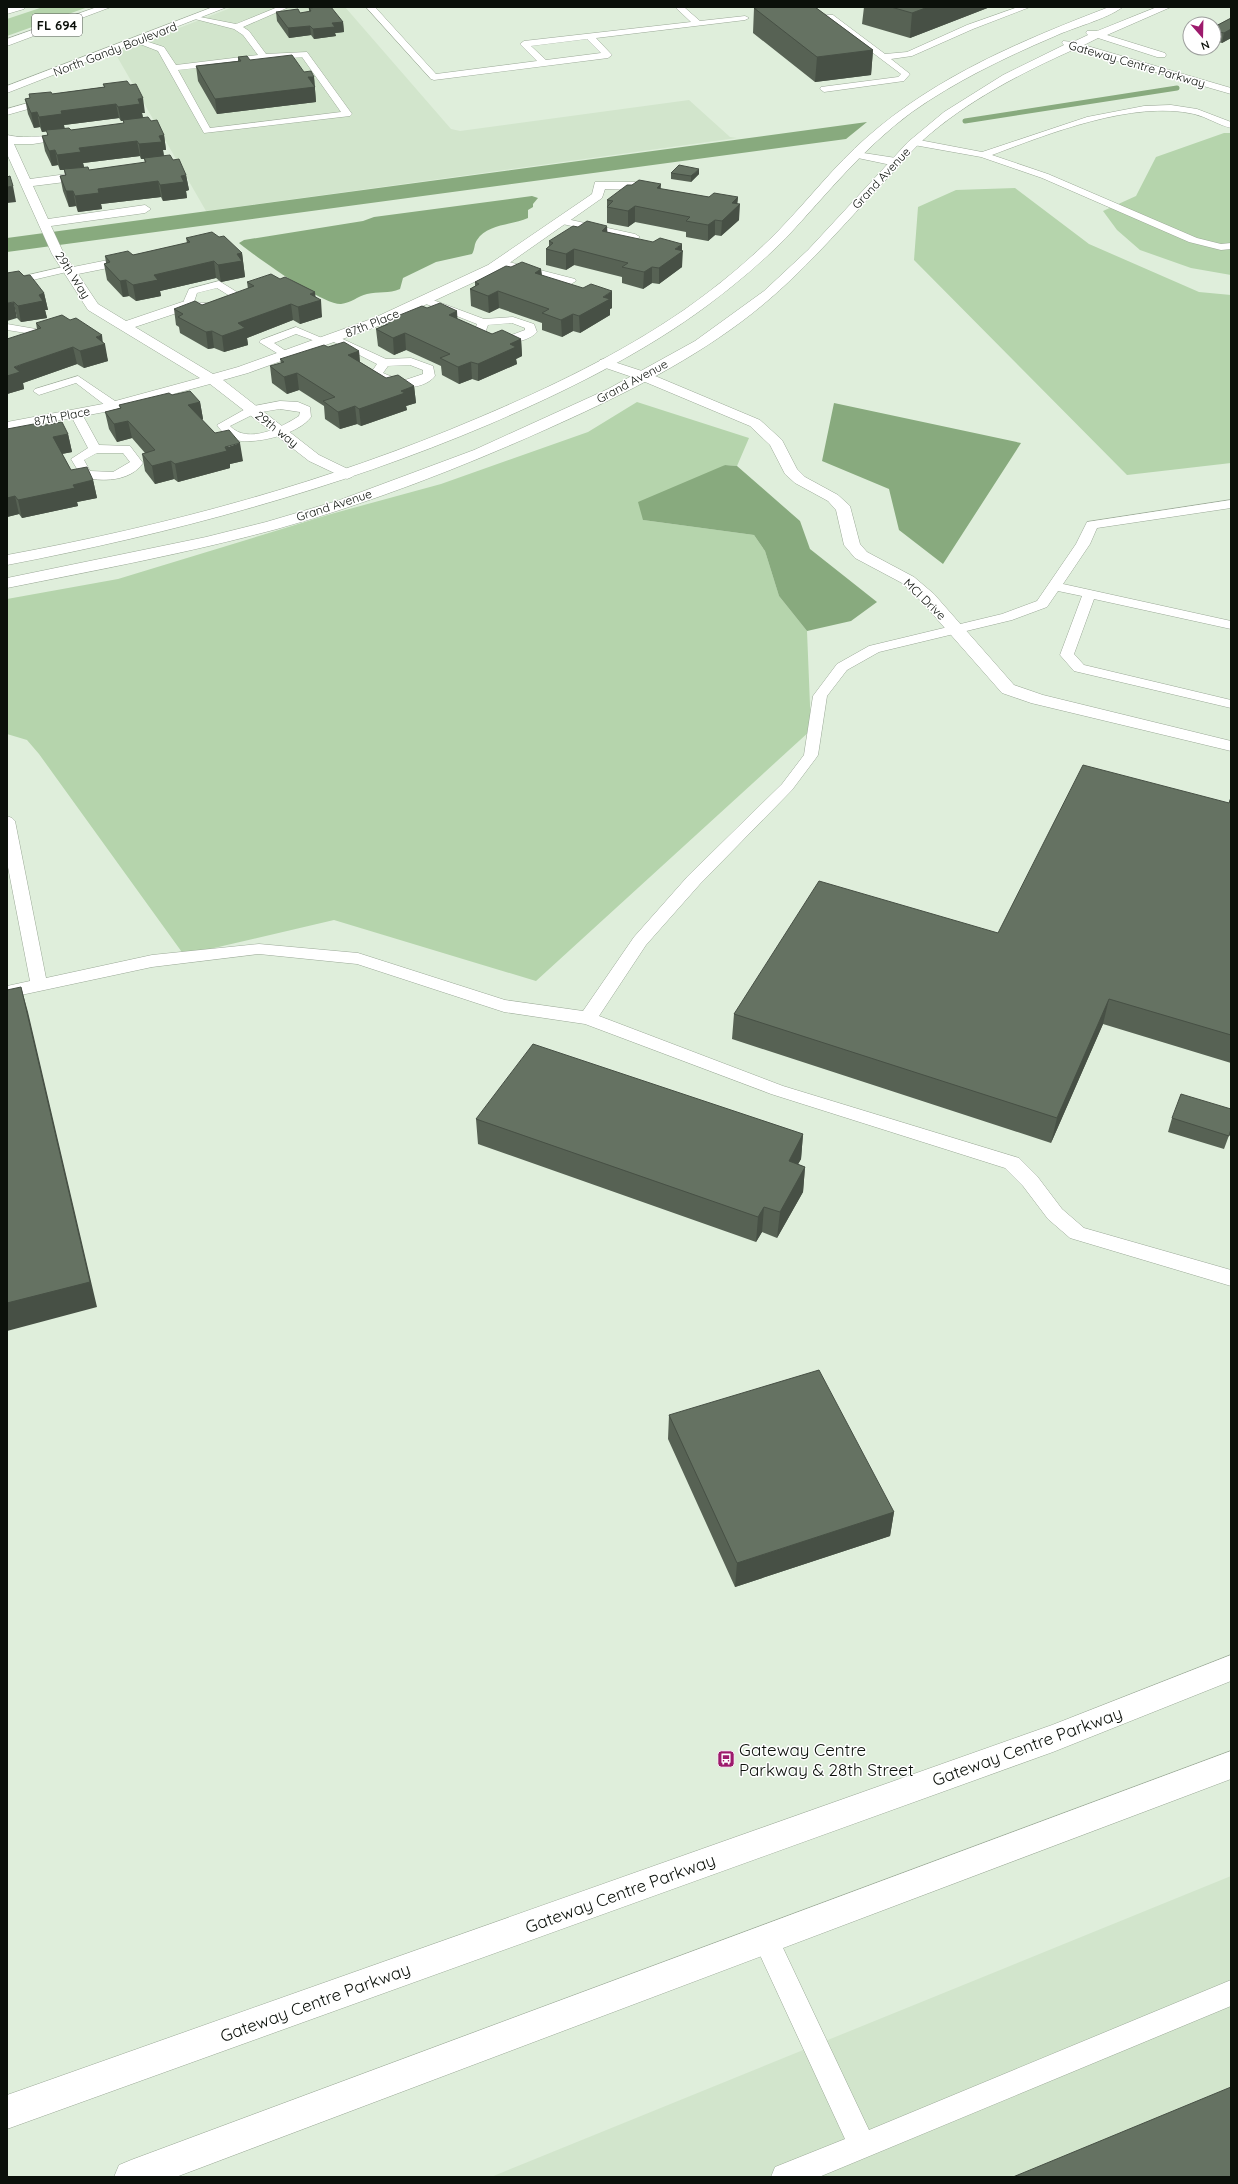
<svg xmlns="http://www.w3.org/2000/svg" width="1238" height="2184" viewBox="0 0 1238 2184" font-family="Quicksand,sans-serif">
<rect width="100%" height="100%" fill="#dfeedb"/>
<path fill="#d2e5cc" d="M233 7H345L451 129 460 131 689 100 730 137 737 138 206 211 115 53Z
M1231 1876V2177H491Z"/>
<path fill="#b5d4ac" d="M43 7H88L7 36V19Z
M1224 133H1231V275L1191 268 1140 250 1117 230 1103 211 1136 196 1156 157Z
M1015 188 1089 244 1199 292 1231 295V463L1127 475 914 260 918 207 956 190Z
M637 402 749 438 737 466 725 465 643 520 754 535 765 551 779 596 807 631 811 730 536 981 334 920 184 955 39 754 27 740 7 734V599L118 579 331 514 441 484 588 432Z"/>
<path fill="#88aa7e" d="M867 122 846 139 7 252V238Z
M532 196 538 198 533 204V207L528 210V218C513 225 487 224 477 240 474 244 475 249 472 254L436 262 403 278 400 289C389 294 378 291 367 294 358 296 351 303 341 304 323 305 255 256 239 243L244 240 363 221 374 217Z
M834 403 1021 443 943 564 899 530 889 489 822 461Z
M725 465 737 466 800 521 810 549 877 602 851 621 807 631 779 596 765 551 754 535 643 520 638 502Z"/>
<g fill="none" stroke-linecap="round" stroke-linejoin="round">
<path stroke="#88aa7e" stroke-width="5" d="M965 121 1177 88"/>
<defs>
<path id="lane" d="M278 7H289L243 27 249 31 266 54 307 52 352 114 350 116 204 133 158 51 132 41 136 38 164 47 176 65 258 55 243 35 234 29 191 18 195 16 236 24ZM302 57 341 112 210 128 178 70Z
M366 7H375L436 74 537 61 520 44 524 41 691 22 675 7H684L700 21 745 16 749 18 745 20 596 38 612 55 608 58 434 80 431 79ZM587 39 601 53 546 60 531 46Z
M1018 7H1030L973 29 912 56 891 59 910 74 904 81 824 92 820 89 821 87 898 77 901 74 828 19 805 17 801 15 805 13 833 15 885 54 907 52 967 25Z
M1171 105 1197 109 1231 122V128C1218 125 1207 117 1194 114 1133 100 1048 134 992 155L1048 174 1197 238 1221 244 1231 243V249L1221 250 1189 242 1042 178 981 157 914 145 909 142 914 139 982 152 1087 117 1144 106Z
M562 218 635 234 640 237 635 240 558 223 557 221Z
M501 260 575 279 576 281 571 284 497 265 496 263Z
M67 266 71 267 72 269 71 271 7 286V280Z
M219 281 245 297 246 299 245 301 219 310 183 307 182 305 189 289ZM217 288 233 298 218 304 194 302 197 293Z
M425 297 484 319 513 317 534 324 537 332C526 345 484 349 473 335L477 324 421 302 420 300ZM512 323 525 328V330L506 337 485 333 488 325Z
M7 324 36 329 38 331 32 347 7 354V347L23 343 26 333 7 330Z
M296 327 329 341 323 344 296 334 274 343 289 353 291 355 289 357 285 358 259 342 261 340Z
M334 335 386 359 411 358 433 366 435 376C422 393 382 390 370 374L377 364 330 340 328 338 330 336ZM410 365 423 370V374L402 381 383 373 388 366Z
M78 376 118 403 120 406 118 409H110L76 383 39 395 33 391 35 389Z
M280 401 298 402 310 407 311 417C299 434 255 445 236 440 227 437 222 432 217 425L249 407ZM280 409 300 412 299 416C282 427 248 445 230 426L256 413Z
M76 410 82 414 99 445 130 446 143 463C130 482 101 482 82 477L71 459 88 448 70 414ZM97 453H123L130 462 113 472 90 471 84 460Z
M1231 500V508L1097 528 1090 544 1063 584 1231 621V629L1094 599 1074 654 1084 665 1231 700V708L1074 671 1060 655 1082 596 1058 591 1047 607 1012 620 879 652 847 670 827 696 818 755 816 758 792 790 700 884 646 945 599 1016 783 1086 1019 1158 1037 1176 1062 1209 1084 1228 1231 1270V1286L1070 1238 1048 1219 1023 1186 1005 1168 771 1094 585 1024 504 1012 357 964 259 954 152 967 7 998V986L30 981 7 862V816L12 818 15 821 46 978 152 955 259 944 358 953 505 1000 583 1011 634 937 688 876 782 784 804 755 813 696 837 664 869 646 1002 614 1037 601 1076 544 1087 522Z
M766 1927 775 1931 869 2130 1231 1980V2006L819 2177H771L775 2167 845 2139 753 1940 757 1931Z"/>
<path id="street" d="M56 95 62 98 60 100 7 115V109Z
M73 132 79 135 77 137 33 144H14L30 179 89 171 95 175 89 179 33 186 48 219 145 205 151 209 145 213 51 226 64 254 73 267 133 255 138 256 139 259 138 262 78 274 98 304 126 321 182 302H192L194 305 192 308 135 327 213 374 238 367 374 318 488 265 592 194 595 182H635L658 187 660 190 654 194 635 190 605 189 602 198 498 271 384 324 248 373 223 380 319 455 352 471 355 474 352 477 347 479 309 461 210 384 110 411 7 430V422L108 403 200 378 88 310 52 254 7 154V135C29 140 51 135 73 132Z
M857 152 896 158 902 162 896 166 853 157 851 155 853 153Z
M605 359 648 373 760 420 782 440 797 469 805 477 838 495 850 506 860 544 867 552 914 577 934 594 1014 685 1043 695 1231 741V751L1031 703 1002 693 922 602 902 583 855 558 844 545 836 510 828 501 795 483 785 474 770 445 750 426 638 379 600 366 598 363 600 360Z"/>
<path id="secondary" d="M213 7H227L7 93V86Z
M1109 7H1123C1105 20 1074 27 1053 37 1004 58 956 81 912 112 863 148 827 194 786 238 762 262 736 284 708 305 642 354 566 391 490 424 335 490 173 533 7 565V555C169 525 326 483 478 418 549 388 620 354 684 310 718 286 751 259 780 229 809 199 835 165 866 138 936 76 1023 40 1109 7Z
M1157 7H1171L1107 35 1165 53 1166 55 1165 57H1157L1098 38 1084 45 1231 88V94L1075 49C1021 73 967 101 923 140 908 154 895 171 881 185 834 235 796 281 741 322 682 366 614 399 547 429 460 468 370 503 277 529 188 553 97 570 7 588V578L206 537 266 522 337 501 474 450 608 389 695 341 764 291 808 250 908 142 944 112 1003 75 1064 45 1062 43 1063 41 1073 42 1088 35 1086 33 1087 31H1097Z
M1231 1655V1681L1053 1752 7 2129V2095L1052 1725Z
M1231 1751V1779L176 2177H114L119 2165 131 2160Z"/>
<path id="highway" d="M25 7 24 9 7 14V8Z
M97 7H111L7 46V39Z"/>
</defs>
<use href="#lane" stroke="#9ba997" stroke-width="1"/>
<use href="#street" stroke="#9ba997" stroke-width="1"/>
<use href="#secondary" stroke="#9ba997" stroke-width="1"/>
<use href="#highway" stroke="#9ba997" stroke-width="1"/>
<use href="#lane" fill="#fff" fill-rule="evenodd"/>
<use href="#street" fill="#fff" fill-rule="evenodd"/>
<use href="#secondary" fill="#fff" fill-rule="evenodd"/>
<use href="#highway" fill="#fff" fill-rule="evenodd"/>
</g>
<path fill="#576254" fill-rule="evenodd" d="M759 7H815L873 50 871 75 815 82 753 33 754 8Z
M864 7H990L910 38 862 24Z
M309 8 343 22 344 32 335 33 336 36 314 39 311 35 289 38 277 21 276 12 300 13 309 12Z
M1231 18V38L1222 43 1214 41V27Z
M238 57 250 60 304 72 314 77 316 102 217 114 198 81 196 66 238 61Z
M103 84 145 113H142L143 117 151 121 164 135 166 150H163L164 156 173 160 186 175 189 190 186 191 187 198 163 201 161 197 101 204 102 209 78 212 76 206 69 207 63 191 60 176 65 175 64 170H60L58 165 52 166 45 151 42 136 47 135V131L42 132 40 127 34 128 28 114 25 99 52 94 104 87ZM119 118 121 121H123L124 124 71 130 64 128V125ZM140 156 141 159H144L145 163 89 170 84 167 83 163Z
M671 173 699 174 691 182 671 179Z
M661 189 709 197H738L737 204 739 220 721 236 715 235 708 241 686 237V232L635 222 628 227 607 223V200Z
M607 232 683 251 682 267 659 284 652 283 643 289 622 283V277L574 265 566 270 546 265V249L549 246V241Z
M186 238 242 253 245 277 221 282 216 278 160 291 161 296 136 301 129 296 123 297 107 280 104 264 106 263 105 256 133 255 187 243Z
M511 267 541 269 542 275 612 308 610 309V315L580 333 573 331 562 337 542 330V323L499 308 489 313 471 306 470 289 475 286V282Z
M7 273 24 276 44 293 48 310H45L47 318 21 322 17 318Z
M247 282 316 297 322 317 300 324 293 320 247 338 248 345 224 352 214 348 208 349 180 333 179 327 176 325 174 309 202 305 248 289Z
M427 308 457 311V319L492 334 521 339 522 356 516 359 517 364 478 381 472 379 459 384 442 375 441 366 406 350 394 355 378 346 376 329 385 325V321Z
M36 323 103 342 108 361 84 368 77 364 23 383 24 389 7 394 37 329Z
M328 347 359 351 360 362 386 378 414 386 416 403 406 406 407 410 361 426 357 424 340 429 325 419 324 406 299 390 287 394 272 383 270 366 281 363 280 359Z
M172 395 200 402 203 419 202 420 243 461 230 464V468L178 482 174 479 155 484 145 471 142 454 145 453 132 438 117 442 109 429 105 412 120 408 119 405Z
M40 426 68 434 72 452 62 454 71 470 93 480 97 498 77 502 78 506 22 518 19 514 7 517V429Z
M1231 797V1063L1103 1024 1051 1143 732 1039 734 1014 998 933 1229 803Z
M1231 1109V1130L1224 1149 1168 1132 1172 1118Z
M476 1119 803 1134 801 1159 798 1164 805 1167 803 1192 777 1238 762 1232 756 1242 478 1144Z
M669 1415 894 1512 890 1536 735 1587 668 1439Z"/>
<path fill="#475045" d="M928 7H990L910 38 912 13Z
M343 22 344 32 335 33 336 36 314 39 313 29 332 23Z
M310 26 311 35 289 38 288 28Z
M1231 29V38L1222 43 1224 33Z
M873 50 871 75 815 82 817 57Z
M308 77H314L316 102 217 114 215 99Z
M143 98 145 113H142L143 119 121 121 118 107 138 99Z
M116 104 119 118 64 125 65 129 42 132 39 117 61 111Z
M37 112 40 127 34 128 31 113Z
M164 135 166 150H163L164 157 141 159 139 144 159 136Z
M137 141 140 156 83 163 84 167 60 170 57 155 79 148Z
M55 150 58 165 52 166 49 151Z
M699 169V174L691 182V176Z
M186 175 189 190 186 191 187 198 163 201 160 185 181 176Z
M158 181 161 197 101 204 102 209 78 212 75 196 98 189Z
M661 184 660 200 657 188Z
M13 186 16 202 7 203V187Z
M66 191H73L76 206 69 207Z
M738 197 737 206 740 204 739 220 721 236 722 221 732 203Z
M635 206V222L628 227V211Z
M715 220V235L708 241V225Z
M607 226 608 242 602 231Z
M682 244V267L659 284V268L675 249Z
M574 249V265L566 270V254Z
M242 253 245 277 221 282 218 265 237 254Z
M214 261 216 278 160 291 161 296 136 301 133 285 154 275Z
M652 267V283L643 289 644 272Z
M541 269 542 285 535 273Z
M126 280 129 296 123 297 120 281Z
M498 291 499 308 489 313 488 296Z
M612 291V308L610 309V315L580 333 579 316 603 297Z
M315 292 316 301 321 300 322 317 300 324 298 307 310 294Z
M44 293 48 310H45L47 318 21 322 18 306 39 295Z
M14 302 17 318 7 321V303Z
M291 304 293 320 247 338 248 345 224 352 222 336 238 323Z
M457 311 458 328 449 315Z
M573 314V331L562 337 561 320Z
M212 331 214 348 208 349 206 332Z
M405 333 406 350 394 355 393 338Z
M102 335 103 344H105L108 361 84 368 80 351 96 337Z
M521 339 522 356 516 359 517 364 478 381V364L510 344Z
M73 347 77 364 23 383 24 389 7 394V376L14 367Z
M359 351 360 368 348 355Z
M471 362 472 379 459 384 458 367Z
M297 373 299 390 287 394 284 377Z
M414 386 416 403 406 406 407 410 361 426 359 409 401 391Z
M200 402 203 419 191 423 188 405Z
M355 406 357 424 340 429 338 412Z
M128 421 132 438 117 442 114 424Z
M68 434 72 452 56 455 53 437Z
M240 443 243 461 230 464V468L178 482 175 464Z
M171 461 174 479 155 484 152 466Z
M93 480 97 498 77 502 78 506 22 518 18 500 73 485Z
M15 496 19 514 7 517V498Z
M21 987 28 1012 97 1307 7 1331V1303Z
M1109 999 1103 1024 1051 1143 1057 1118Z
M803 1134 801 1159 786 1186 789 1161Z
M805 1167 803 1192 777 1238 780 1212Z
M764 1207 762 1232 756 1242 758 1217Z
M894 1512 890 1536 735 1587 737 1563Z"/>
<path fill="#657262" stroke="#475045" d="M318 7H331L343 22 332 23 335 27 313 29 310 26 288 28 276 12 298 9 300 13 311 11 309 8Z
M762 7H815L873 50 817 57 754 8Z
M891 7H928L912 13Z
M1231 18V29L1224 33 1214 31V27Z
M292 55 304 72 311 71 314 77H308L315 87 215 99 196 66 241 61 238 57 247 56 250 60Z
M127 81 130 85 136 84 143 98 138 99 140 104 118 107 116 104 61 111 62 114 39 117 37 112 31 113 25 99 30 98 29 94 51 92 52 94 105 87 103 84Z
M148 117 151 121 157 120 164 135 159 136 162 142 139 144 137 141 79 148 81 152 57 155 55 150 49 151 42 136 48 135 46 130 69 128 71 130 124 123 123 120Z
M170 155 173 160 179 159 186 175 181 176 184 182 160 185 158 181 98 189 99 193 75 196 73 191H66L60 176 66 175 64 169 88 167 89 170 146 162 144 158Z
M679 165 699 169 691 176 671 173Z
M10 176 13 186 7 187V177Z
M639 180 661 184 657 188 709 197 714 193 738 197 732 203 740 204 722 221 715 220 708 225 686 221 690 217 635 206 628 211 607 207 613 201 607 200 627 185H632Z
M587 221 607 226 602 231 653 242 660 238 682 244 675 249 683 251 659 268 652 267 644 272 622 267 628 263 574 249 566 254 546 249 553 243 549 241 573 226 578 227Z
M212 232 219 237 224 236 242 253 237 254 242 261 218 265 214 261 154 275 158 280 133 285 126 280 120 281 104 264 110 262 105 256 128 251 133 255 190 242 186 238Z
M522 262 541 269 535 273 583 288 591 284 612 291 603 297 610 299 579 316 573 314 561 320 542 313 549 309 498 291 488 296 470 289 479 284 475 282 506 266 511 267Z
M19 271 24 276 30 275 44 293 39 295 43 301 18 306 14 302 7 303V273Z
M271 274 280 279 285 277 315 292 310 294 321 300 298 307 291 304 238 323 245 328 222 336 212 331 206 332 178 317 183 314 174 309 195 301 202 305 254 286 247 282Z
M440 303 457 311 449 315 492 334 502 330 521 339 510 344 516 347 478 364 471 362 458 367 440 358 450 354 405 333 393 338 376 329 388 324 385 321 422 306 427 308Z
M62 315 70 320 76 318 102 335 96 337 105 344 80 351 73 347 14 367 20 372 7 376V339L41 328 36 323Z
M344 342 359 351 348 355 386 378 398 375 414 386 401 391 405 393 359 409 355 406 338 412 323 401 335 397 297 373 284 377 270 366 284 362 280 359 324 345 328 347Z
M190 391 200 402 188 405 215 433 229 430 240 443 225 447 227 451 175 464 171 461 152 466 142 454 155 450 128 421 114 424 105 412 121 408 119 405 169 393 172 395Z
M62 422 68 434 53 437 71 470 87 467 93 480 73 485 75 488 18 500 15 496 7 498V429L39 423 40 426Z
M1083 765 1229 803 1231 797V1035L1109 999 1057 1118 734 1014 819 881 998 933Z
M21 987 90 1282 7 1303V990Z
M533 1044 803 1134 789 1161 805 1167 780 1212 764 1207 758 1217 476 1119Z
M1181 1094 1231 1109V1129L1229 1136 1172 1118Z
M819 1370 894 1512 737 1563 669 1415Z
M1231 2087V2177H1013Z"/>
<defs>
<symbol id="bus-square" viewBox="-11 -11 22 22"><rect x="-9" y="-9" width="18" height="18" rx="4" fill="#9d1a6c" stroke="#fff"/><path d="M-5-6H5V4H4V6H2V4H-2V6H-4V4H-5ZM-3.5-4V0h7V-4ZM-3.5 1.2v1.5H-2V1.2ZM2 1.2v1.5H3.5V1.2Z" fill="#fff"/></symbol>
</defs>
<g fill-rule="evenodd">
<use href="#bus-square" x="716" y="1749" width="20" height="20"/>
</g>
<g text-anchor="middle" dominant-baseline="central" stroke-width="3" stroke-linejoin="round" paint-order="stroke">
<g font-size="12" fill="#0b100a" stroke="#fff">
<text transform="translate(115 49) rotate(-21)">North Gandy Boulevard</text>
<text transform="translate(1137 64) rotate(16)">Gateway Centre Parkway</text>
<text transform="translate(881 178) rotate(-47)">Grand Avenue</text>
<text transform="translate(73 275) rotate(57)">29th Way</text>
<text transform="translate(372 323) rotate(-22)">87th Place</text>
<text transform="translate(632 381) rotate(-28)">Grand Avenue</text>
<text transform="translate(62 416) rotate(-11)">87th Place</text>
<text transform="translate(277 429) rotate(38)">29th way</text>
<text transform="translate(334 505) rotate(-18)">Grand Avenue</text>
<text transform="translate(925 599) rotate(44)">MCI Drive</text>
</g>
<rect fill="#fff" stroke="#545854" stroke-width="1" x="32" y="14" width="50" height="22" rx="3"/>
<g font-size="13" font-weight="bold" fill="#0b100a">
<text x="57" y="25">FL 694</text>
</g>
<g font-size="17" fill="#0b100a" stroke="#fff">
<text transform="translate(1027 1746) rotate(-20)">Gateway Centre Parkway</text>
<text transform="translate(620 1893) rotate(-20)">Gateway Centre Parkway</text>
<text transform="translate(315 2002) rotate(-20)">Gateway Centre Parkway</text>
</g>
<g font-size="17" fill="#0b100a" stroke="#fff" text-anchor="start">
<text x="739" y="1749">Gateway Centre<tspan x="739" dy="20">Parkway &amp; 28th Street</tspan></text>
</g>
</g>
<rect width="1238" height="2184" fill="none" stroke="#0b100a" stroke-width="16"/>
<g transform="translate(1202 36) rotate(160)"><circle r="19" fill="#ffffff" stroke="#9d9f9d"/>
<path d="M0-3L7 15L0 10L-7 15Z" fill="#9d1a6c"/>
<text y="-6" font-size="11" font-weight="bold" text-anchor="middle" fill="#0b100a">N</text>
</g>
</svg>
